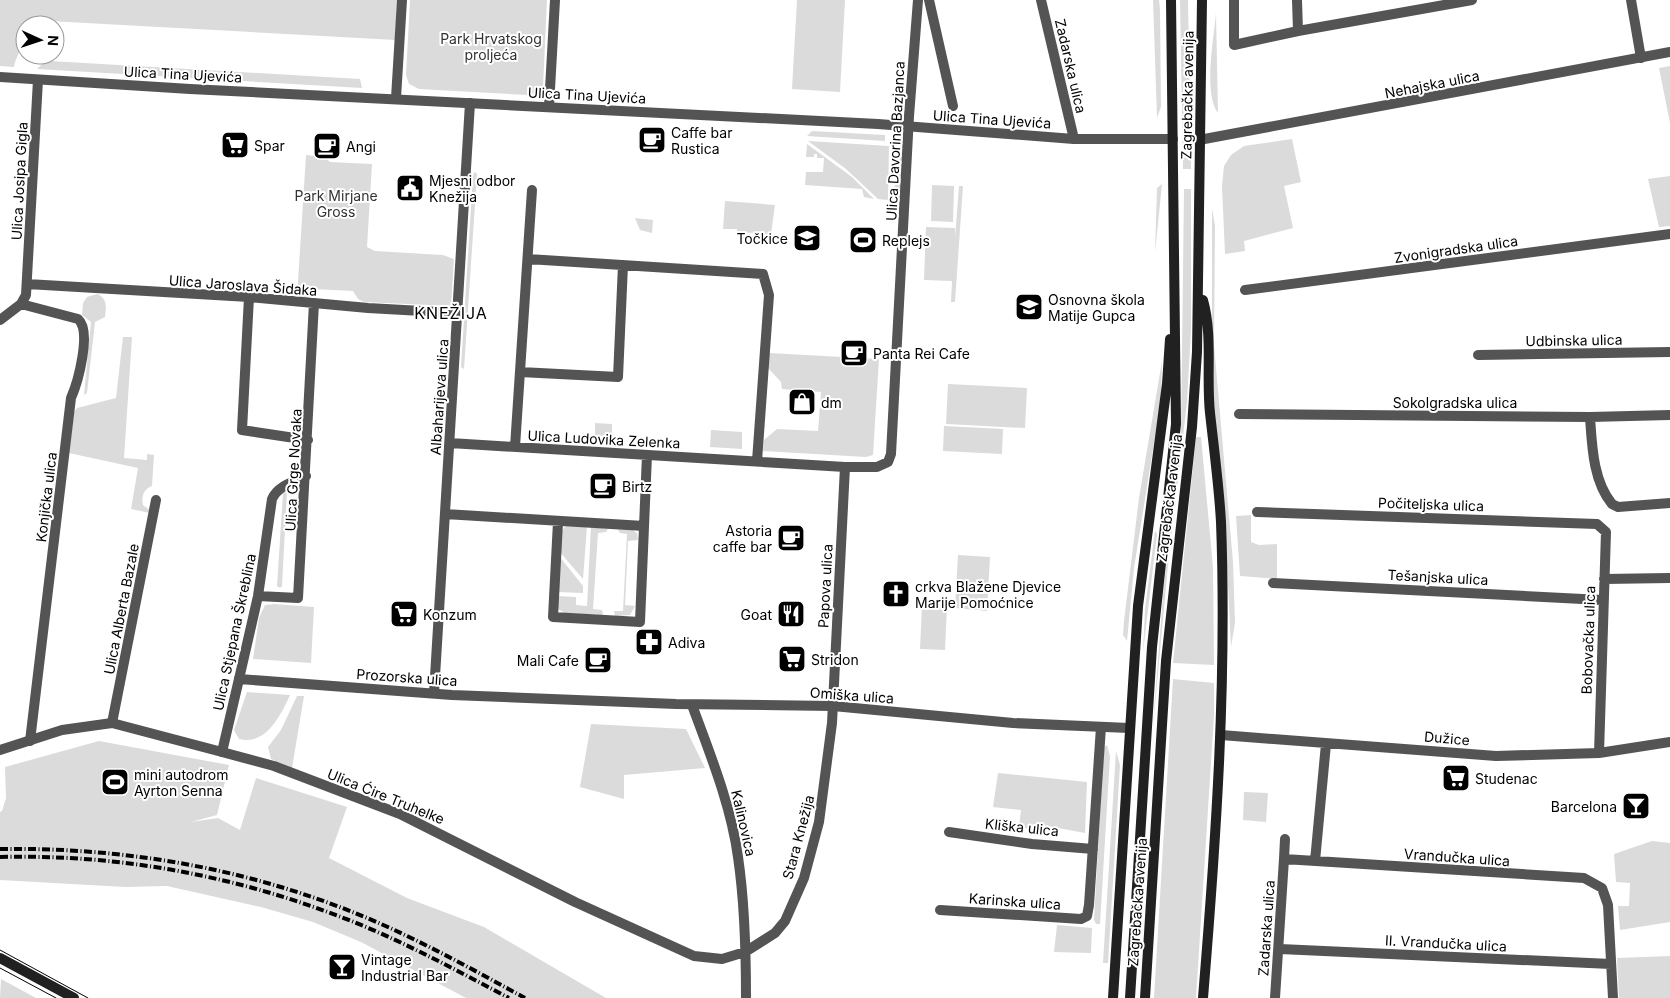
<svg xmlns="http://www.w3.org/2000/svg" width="1670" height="998" viewBox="0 0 1670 998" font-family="Inter,sans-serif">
<rect width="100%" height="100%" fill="#fff"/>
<path fill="#dbdbdb" d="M0 0H397L395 40 49 21V25H25V45H21C20 54 15 58 14 67L0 66Z
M410 0H547L543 87 541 92 528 95 419 89 409 84 406 75Z
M797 0H845L840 92 792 89Z
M1153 0H1159L1160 9 1161 107 1157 118Z
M1180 0H1188L1191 169H1183Z
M1216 13 1218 113C1203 93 1214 38 1216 13Z
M50 61 360 79 362 88 37 69 43 63Z
M1670 66V123L1659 68Z
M812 131 885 135V141L807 136Z
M1292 139 1301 182 1284 186 1293 228 1244 241 1245 251 1225 254 1222 186 1224 166 1231 155 1244 146Z
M808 141 889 146 888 200 878 199 846 169Z
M807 144 852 177 874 199 864 197 862 189 805 185 806 172H823L824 158H817V154H814V157H806Z
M902 153 900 190 894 198 896 155Z
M306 155 325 157 330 162 372 164 367 247 375 251 443 255 454 259 451 306 364 302 358 299 353 291 314 289 307 297H297Z
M475 172 477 174 464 369 461 367 473 175Z
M1670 176V226L1659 227 1648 179Z
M1162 184 1155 253 1157 188Z
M932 185 954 186 953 222 931 221Z
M959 186H963L955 302H951L952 281 924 280 926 227 955 228V238Z
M1184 189H1191V328L1187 402 1168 565 1152 738 1163 595 1181 434Z
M725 201 775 205 771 234 737 232V229H723Z
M1212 208 1215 226 1214 345 1233 562 1235 623 1231 647 1225 523 1212 401Z
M635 218 653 220 652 233 640 230Z
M97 294C108 298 106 308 105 317L95 322 87 393 84 395 91 322 82 315 83 303 87 297Z
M123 337H132L124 458 147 460V454L154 455 152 486C144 489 141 496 143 505L151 511 150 513 131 509 138 468 69 453 74 412 77 408 116 398Z
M769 353 879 359 873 455 866 457 763 451 764 440 777 429 818 431 821 392 782 389 781 382 768 368Z
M1162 361 1161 399 1134 568 1127 641 1123 635 1124 621 1139 498Z
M948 384 1027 388 1025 428 946 424Z
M595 423 612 424V436H595Z
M944 426 1003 429 1002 454 943 451Z
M711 430 742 432V449L710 447Z
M1196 437H1201L1213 567 1214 665 1173 663Z
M287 492 282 586 280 588 277 586 283 493Z
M1251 515V542L1259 545 1277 544V579L1240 576 1236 516Z
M566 526H587L583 579 559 551 562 530Z
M591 526 608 529 606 532 598 533 593 609 602 610 603 613 602 615 565 613 558 609 556 596 576 597V605L587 606Z
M629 528 637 533 638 540 628 541 625 605 635 606 630 615 615 616 614 611H623L627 534 620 533 618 530Z
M1155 531 1157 534 1143 652 1145 609Z
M958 555 990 557 987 611 955 608Z
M559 556 583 586V593L557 592Z
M274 604 314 607 311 663 253 659 259 618 265 605Z
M922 606 947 607 945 650 920 649Z
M1173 679 1214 683V715L1196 998H1154Z
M247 692 290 695C281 715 266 746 239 739L234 730Z
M297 696H304L292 768 271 759 268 747 281 730Z
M591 724 686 729 705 768 624 775V799L580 787Z
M99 741 229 765 217 815 191 822 218 818 240 830 256 778 347 807 329 858 407 898 484 927 606 998H466L361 942 313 922 261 907 167 886 125 887 0 880V812L2 811 6 798 5 767Z
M1107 745 1110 756 1100 924H1096L1094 920 1104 747Z
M1116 751 1120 765 1108 963H1103Z
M998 773 1087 782 1085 833 1042 825 1040 831 1019 827 1021 810 993 807Z
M1244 792 1268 793 1266 822 1243 820Z
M1652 841 1670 843V922L1620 930 1618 906H1629L1630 883 1616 882 1614 854Z
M1057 925 1092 928 1091 953 1054 952Z
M1670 956V998H1619L1617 958Z
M1 979 36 998H0Z"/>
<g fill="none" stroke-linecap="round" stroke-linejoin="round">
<path stroke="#545454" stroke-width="10" d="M929 0 953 106
M1041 0 1074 139
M1234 0V45L1298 31 1472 0
M1297 0 1298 31
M1631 0 1641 58
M396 98 402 0
M549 107 555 0
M528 259 763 274 769 295 757 461
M27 284 249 297 368 308 458 313
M1245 290 1670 234
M249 297 242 430 308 440
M21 304 78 319C92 331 78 382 71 398L30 741
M0 320 21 304 26 295 38 80
M1478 355 1670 352
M520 372 618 377 623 265
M1239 414 1590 417 1670 415
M1590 417C1592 446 1593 481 1612 504L1618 507 1670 503
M450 443 845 467H877L888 462 891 454 909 116 918 0
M515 447 532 190
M1257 512 1597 524 1606 532 1599 753
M445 514 644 526
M558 522 553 617 640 622 647 455
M1604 579 1670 578
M1273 583 1602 600
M258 596 298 598 314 303
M239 679 258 596 272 499C278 486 293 482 306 476
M434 693 470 103
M692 705C710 754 731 805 738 857 745 904 746 951 746 998
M112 723 156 500
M1221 735 1496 756 1599 753 1670 742
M222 752 274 766 400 814 575 902 694 956 722 959 745 952 775 933 785 921 804 878 819 822 832 723 845 467
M949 832 1032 844 1093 849
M1284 859 1285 839
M1315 861 1326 744
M940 910 1081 919 1087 916 1089 905 1101 727
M1280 949 1611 964
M1275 998 1284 859 1584 878 1602 888 1608 905 1613 998"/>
<path stroke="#545454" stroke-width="10" d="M0 77 190 89 878 124 1074 139H1173
M1199 140 1670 52
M0 750 62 730 112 723 222 752 239 679 452 695 676 704 833 706 1013 723 1129 728"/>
<path stroke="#212121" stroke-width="10" d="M1203 300C1213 336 1206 376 1210 413 1214 449 1219 486 1221 522 1227 681 1216 840 1203 998
M0 958 74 998
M1113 998 1138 606 1167 384 1170 339
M1130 998 1152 647 1176 424 1171 0
M1145 998 1166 661 1192 427 1197 352 1202 0"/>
<path stroke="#000" stroke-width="1" d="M0 950 88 998
M0 968 56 998"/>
<path stroke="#000" stroke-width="4" stroke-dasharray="8 2.5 1 2.5" stroke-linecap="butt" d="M0 849C135 847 267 872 390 928 436 949 481 974 525 998
M0 857C117 854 232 875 341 917 399 939 454 969 509 998"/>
</g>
<defs>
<symbol id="cafe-square" viewBox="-11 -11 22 22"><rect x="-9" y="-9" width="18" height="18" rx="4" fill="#000" stroke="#fff"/><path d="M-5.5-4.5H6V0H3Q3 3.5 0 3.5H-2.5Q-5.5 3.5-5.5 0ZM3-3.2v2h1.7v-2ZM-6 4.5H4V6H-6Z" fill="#fff"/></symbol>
<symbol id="supermarket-square" viewBox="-11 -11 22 22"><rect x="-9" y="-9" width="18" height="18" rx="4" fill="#000" stroke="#fff"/><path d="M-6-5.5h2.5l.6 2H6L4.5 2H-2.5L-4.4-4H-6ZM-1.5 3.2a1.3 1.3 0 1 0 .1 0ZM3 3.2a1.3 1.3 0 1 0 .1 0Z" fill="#fff"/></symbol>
<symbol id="civic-square" viewBox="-11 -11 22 22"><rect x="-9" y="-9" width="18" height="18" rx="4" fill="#000" stroke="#fff"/><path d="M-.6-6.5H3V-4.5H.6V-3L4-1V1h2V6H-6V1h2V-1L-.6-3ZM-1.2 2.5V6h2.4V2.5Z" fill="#fff"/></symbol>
<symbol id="school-square" viewBox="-11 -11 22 22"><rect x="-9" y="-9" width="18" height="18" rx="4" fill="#000" stroke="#fff"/><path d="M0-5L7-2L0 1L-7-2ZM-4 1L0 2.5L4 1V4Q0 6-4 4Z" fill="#fff"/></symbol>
<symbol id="stadium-square" viewBox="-11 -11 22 22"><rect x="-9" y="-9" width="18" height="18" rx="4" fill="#000" stroke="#fff"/><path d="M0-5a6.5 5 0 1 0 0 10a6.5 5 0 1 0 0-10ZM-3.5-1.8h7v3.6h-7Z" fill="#fff"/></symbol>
<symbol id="shop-square" viewBox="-11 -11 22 22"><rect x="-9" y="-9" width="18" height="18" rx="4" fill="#000" stroke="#fff"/><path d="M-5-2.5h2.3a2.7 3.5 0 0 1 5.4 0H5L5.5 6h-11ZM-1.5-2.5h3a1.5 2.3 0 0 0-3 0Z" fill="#fff"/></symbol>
<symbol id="church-square" viewBox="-11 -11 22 22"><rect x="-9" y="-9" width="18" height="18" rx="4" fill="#000" stroke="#fff"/><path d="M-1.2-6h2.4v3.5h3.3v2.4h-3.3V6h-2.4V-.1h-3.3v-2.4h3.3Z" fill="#fff"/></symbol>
<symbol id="restaurant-square" viewBox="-11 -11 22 22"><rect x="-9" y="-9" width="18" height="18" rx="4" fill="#000" stroke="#fff"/><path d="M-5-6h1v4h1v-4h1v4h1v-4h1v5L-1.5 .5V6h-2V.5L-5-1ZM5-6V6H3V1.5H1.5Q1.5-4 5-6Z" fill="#fff"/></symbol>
<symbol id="pharmacy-square" viewBox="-11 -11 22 22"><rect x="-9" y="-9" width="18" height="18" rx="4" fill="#000" stroke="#fff"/><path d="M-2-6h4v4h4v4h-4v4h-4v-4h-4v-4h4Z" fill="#fff"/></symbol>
<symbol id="bar-square" viewBox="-11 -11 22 22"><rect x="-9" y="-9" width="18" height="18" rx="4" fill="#000" stroke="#fff"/><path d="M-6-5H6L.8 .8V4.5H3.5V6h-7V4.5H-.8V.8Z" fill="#fff"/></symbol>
</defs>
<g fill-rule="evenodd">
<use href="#cafe-square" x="636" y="124" width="32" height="32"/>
<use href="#supermarket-square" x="219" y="129" width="32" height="32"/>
<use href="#cafe-square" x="311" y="130" width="32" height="32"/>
<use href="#civic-square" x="394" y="172" width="32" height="32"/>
<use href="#school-square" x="791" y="222" width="32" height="32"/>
<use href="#stadium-square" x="847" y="224" width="32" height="32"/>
<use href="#school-square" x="1013" y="291" width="32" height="32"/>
<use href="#cafe-square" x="838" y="337" width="32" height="32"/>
<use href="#shop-square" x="786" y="386" width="32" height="32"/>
<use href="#cafe-square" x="587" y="470" width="32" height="32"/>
<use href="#cafe-square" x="775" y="522" width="32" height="32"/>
<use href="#church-square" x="880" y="578" width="32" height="32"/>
<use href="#supermarket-square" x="388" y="598" width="32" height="32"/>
<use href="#restaurant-square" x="775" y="598" width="32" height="32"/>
<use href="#pharmacy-square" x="633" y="626" width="32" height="32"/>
<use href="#supermarket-square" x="776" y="643" width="32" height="32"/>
<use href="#cafe-square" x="582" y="644" width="32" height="32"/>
<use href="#supermarket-square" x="1440" y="762" width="32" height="32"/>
<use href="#stadium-square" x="99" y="766" width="32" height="32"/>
<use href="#bar-square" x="1620" y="790" width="32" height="32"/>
<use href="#bar-square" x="326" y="951" width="32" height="32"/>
</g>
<g text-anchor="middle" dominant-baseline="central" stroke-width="4" stroke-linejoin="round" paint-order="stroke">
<g font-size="14" fill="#323232" stroke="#fff">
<text x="491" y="38">Park Hrvatskog<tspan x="491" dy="16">proljeća</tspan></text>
<text x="336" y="195">Park Mirjane<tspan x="336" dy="16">Gross</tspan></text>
</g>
<g font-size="14" fill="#000" stroke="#fff">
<text transform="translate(1071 66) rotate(77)">Zadarska ulica</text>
<text transform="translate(183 74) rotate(3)">Ulica Tina Ujevića</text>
<text transform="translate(1432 84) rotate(-11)">Nehajska ulica</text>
<text transform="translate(587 95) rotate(3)">Ulica Tina Ujevića</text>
<text transform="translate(1187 95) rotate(-89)">Zagrebačka avenija</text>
<text transform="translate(992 119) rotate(4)">Ulica Tina Ujevića</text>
<text transform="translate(895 141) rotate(-87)">Ulica Davorina Bazjanca</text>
<text transform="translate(19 181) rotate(-87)">Ulica Josipa Gigla</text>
<text transform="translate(1456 249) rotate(-8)">Zvonigradska ulica</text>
<text transform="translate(243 285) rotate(4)">Ulica Jaroslava Šidaka</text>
<text transform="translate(1574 340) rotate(-1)">Udbinska ulica</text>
<text transform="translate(439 397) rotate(-86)">Albaharijeva ulica</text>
<text x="1455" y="402">Sokolgradska ulica</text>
<text transform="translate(604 439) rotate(3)">Ulica Ludovika Zelenka</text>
<text transform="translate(293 470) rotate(-87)">Ulica Grge Novaka</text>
<text transform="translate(46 497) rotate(-83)">Konjička ulica</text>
<text transform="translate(1169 498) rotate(-83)">Zagrebačka avenija</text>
<text transform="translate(1431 504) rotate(2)">Počiteljska ulica</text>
<text transform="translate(1438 577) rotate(3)">Tešanjska ulica</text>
<text transform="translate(825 586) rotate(-87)">Papova ulica</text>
<text transform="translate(121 609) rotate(-79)">Ulica Alberta Bazale</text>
<text transform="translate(234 632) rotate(-78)">Ulica Stjepana Škreblina</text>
<text transform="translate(1588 640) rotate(-88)">Bobovačka ulica</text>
<text transform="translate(407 677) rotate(4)">Prozorska ulica</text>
<text transform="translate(852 695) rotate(4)">Omiška ulica</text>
<text transform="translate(1447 738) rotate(5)">Dužice</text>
<text transform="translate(386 796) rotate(22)">Ulica Ćire Truhelke</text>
<text transform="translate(744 823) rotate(77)">Kalinovica</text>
<text transform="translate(1022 827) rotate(6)">Kliška ulica</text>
<text transform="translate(798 837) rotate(-75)">Stara Knežija</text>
<text transform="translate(1457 857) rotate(4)">Vrandučka ulica</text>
<text transform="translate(1015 901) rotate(4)">Karinska ulica</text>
<text transform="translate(1137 902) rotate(-86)">Zagrebačka avenija</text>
<text transform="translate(1266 928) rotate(-86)">Zadarska ulica</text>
<text transform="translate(1446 943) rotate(3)">II. Vrandučka ulica</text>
</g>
<g font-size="14" fill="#000" stroke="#fff" text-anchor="start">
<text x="671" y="132">Caffe bar<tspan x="671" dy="16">Rustica</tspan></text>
<text x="254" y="145">Spar</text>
<text x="346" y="146">Angi</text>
<text x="429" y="180">Mjesni odbor<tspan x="429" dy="16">Knežija</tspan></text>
<text x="788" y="238" text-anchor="end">Točkice</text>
<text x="882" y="240">Replejs</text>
<text x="1048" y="299">Osnovna škola<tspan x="1048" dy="16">Matije Gupca</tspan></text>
<text x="873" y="353">Panta Rei Cafe</text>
<text x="821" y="402">dm</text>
<text x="622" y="486">Birtz</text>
<text x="772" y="530" text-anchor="end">Astoria<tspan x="772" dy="16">caffe bar</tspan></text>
<text x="915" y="586">crkva Blažene Djevice<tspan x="915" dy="16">Marije Pomoćnice</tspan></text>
<text x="423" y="614">Konzum</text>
<text x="772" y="614" text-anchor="end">Goat</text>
<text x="668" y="642">Adiva</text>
<text x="811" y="659">Stridon</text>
<text x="579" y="660" text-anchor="end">Mali Cafe</text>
<text x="134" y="774">mini autodrom<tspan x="134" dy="16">Ayrton Senna</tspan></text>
<text x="1475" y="778">Studenac</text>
<text x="1617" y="806" text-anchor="end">Barcelona</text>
<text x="361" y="959">Vintage<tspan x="361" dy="16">Industrial Bar</tspan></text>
</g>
<g font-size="16" letter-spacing="1" fill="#000" stroke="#fff">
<text x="451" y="313">KNEŽIJA</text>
</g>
</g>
<g transform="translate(40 40) rotate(93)"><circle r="24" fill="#ffffff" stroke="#999999"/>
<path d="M0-4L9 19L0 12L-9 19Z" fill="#000000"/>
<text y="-8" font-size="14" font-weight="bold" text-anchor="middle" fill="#000000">N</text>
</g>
</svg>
